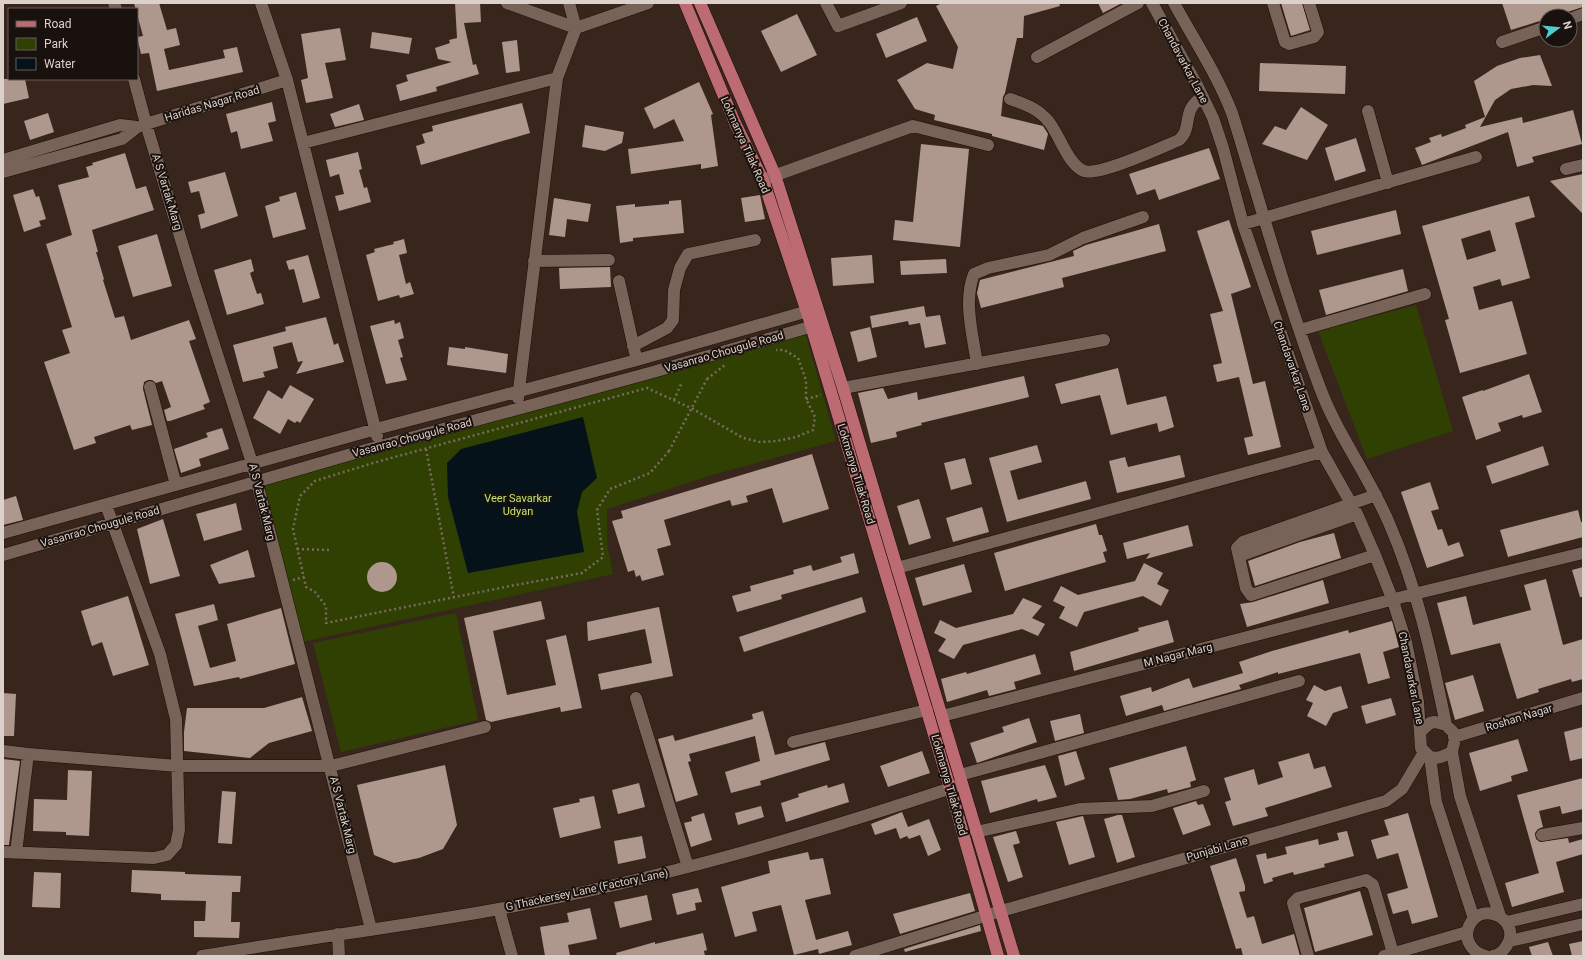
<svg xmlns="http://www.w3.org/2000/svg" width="1586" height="959" viewBox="0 0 1586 959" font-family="Roboto,sans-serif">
<rect width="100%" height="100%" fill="#38261d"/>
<path fill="#304002" d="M1416 305 1453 431 1367 459 1318 331Z
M805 332 836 441 712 475 607 509V542L613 574 302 642 262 485Z
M456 613 478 720 341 752 313 643Z"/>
<path fill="#051219" d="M583 417 597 478 582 492 577 512 584 552 468 573 448 497 447 463 461 449Z"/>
<path fill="#ae978d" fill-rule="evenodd" d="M134 3H159L167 30 176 28 180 45 164 49 169 70 225 58 223 50 237 47 243 72 157 91 149 53 141 54 137 37 143 36Z
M455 3H480L481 22 464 23 473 65 476 64 479 74 436 87 437 91 400 101 396 85 408 81 406 75 452 62 438 59 435 48 450 43 449 40 457 38Z
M942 3H1059L1060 6 1024 16 1023 38H1017L1005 93 1003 97 1001 116 1043 126 1048 134 1044 150 992 136V134L934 120 935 115 915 109 897 80 927 63 953 69 958 47 936 6Z
M1098 3H1122L1103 13Z
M1281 3H1302L1310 30 1291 36Z
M1502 3H1583V7L1555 16H1546V19L1511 30Z
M797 14 817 55 781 72 761 31Z
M917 17 927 41 886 58 876 34Z
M340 28 346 60 325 63 333 98 306 103 301 80 308 78 301 34Z
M372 32 412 38 409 54 370 48Z
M517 40 520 71 506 73 502 42Z
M1540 55 1552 86 1533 85 1511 89 1495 100 1480 127 1522 117 1523 123 1573 110 1582 144 1532 157 1534 162 1517 167 1508 132 1422 165 1415 148 1431 142 1429 138 1441 134 1442 137 1466 128 1465 125 1485 117 1474 81 1497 66 1520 58Z
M1260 63 1346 66 1345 94 1259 91Z
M3 79H25L29 98 3 104Z
M699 82 713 114 711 115 718 166 701 169V164L631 174 628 149 684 141 674 119 654 129 644 108Z
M272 102 276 121 268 123 273 141 241 149 237 131 231 133 226 114Z
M522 103 530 133 421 165 416 146 425 143 422 134 433 131 432 126Z
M359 104 364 120 335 127 330 114Z
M1301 107 1328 125 1307 160 1262 144 1275 126 1286 130Z
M48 113 54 132 30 140 24 121Z
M585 125 624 132 622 143 605 151 582 147Z
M1356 138 1366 171 1335 181 1325 148Z
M921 144 969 149 960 247 893 240 895 220 913 222Z
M1209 148 1220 179 1159 200 1155 189 1137 195 1129 174Z
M358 152 362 169 359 170 364 188 367 187 371 202 339 211 335 196 344 194 339 174 330 177 326 160Z
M125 153 136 189 146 186 154 210 92 230 98 252H96L104 279 103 280 115 318 124 316 131 340 189 320 196 339 189 341 210 402 203 405 205 409 170 421H167L164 410 171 407 162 381 156 383 152 380H148L144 382 143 389 152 425 132 430 130 425 94 437 96 443 74 450 44 362 70 353 62 330 72 327 46 244 72 235 58 185 89 177 86 167 93 165 92 163Z
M225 172 238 216 201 229 198 215 205 213 199 191 191 193 188 182Z
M1583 174V214L1550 181Z
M33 189 36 197 39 196 46 219 39 221 41 226 24 232 13 195Z
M296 192 306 229 273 238 265 206 280 201 279 197Z
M760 195 765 219 745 222 741 198Z
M1529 196 1535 217 1515 223 1530 278 1502 286 1500 279 1473 287 1479 310 1512 301 1527 354 1460 373 1445 320 1449 319 1422 226ZM1490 230 1496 251 1467 260 1461 239Z
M554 198 591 204 588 222 567 219 565 237 549 235Z
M681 200 684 233 633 238V241L620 243 616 206 635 204V207L669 204V201Z
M1396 210 1401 234 1317 255 1311 231Z
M1229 220 1251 287 1231 294 1253 384 1265 381 1281 447 1248 455 1244 438 1253 436 1239 377 1217 382 1213 365 1222 363 1210 314 1223 311 1197 231Z
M1159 224 1166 251 1062 278 1064 287 981 308 977 293 980 280 1074 256 1073 251 1086 245Z
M157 234 172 286 133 297 118 246Z
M404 239 407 253 399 255 406 284 410 282 414 294 400 298 399 295 378 301 366 255 375 252 374 249 394 244 393 242Z
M308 255 320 298 303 303 294 269 289 270 286 261Z
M872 255 874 283 833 286 831 258Z
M251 259 254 271 250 273 257 294 261 293 264 304 227 315 214 270Z
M946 259 947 273 901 275 900 261Z
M610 267 611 287 560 289 559 268Z
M1403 269 1408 291 1326 315 1319 290Z
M924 306 926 317 940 315 946 344 925 348 920 323 909 325 908 321 872 328 870 316Z
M326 317 334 345 338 343 344 362 296 374 303 361 298 362 292 342 273 347 278 368 263 372 265 377 243 382 233 345 286 331 285 327Z
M394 320 395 324 400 322 404 338 398 340 403 357 400 358 407 380 386 384 370 326Z
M870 327 877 357 858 362 850 332Z
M449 347 465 349V347L508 354 506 373 447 365Z
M1118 368 1127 405 1166 396 1174 427 1159 432 1157 423 1111 435 1100 395 1061 404 1055 384Z
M1529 374 1542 412 1523 418 1522 415 1498 423 1501 431 1476 440 1462 397 1483 390V391Z
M1024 376 1029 397 921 423 922 425 896 432 897 437 871 443 858 393 883 388 888 399 917 392 918 400Z
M290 385 314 399 300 423 297 421 295 423 288 419 280 434 253 418 268 390 282 399Z
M222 428 229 449 199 459 201 466 181 473 174 449 208 437 206 433Z
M1037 445 1042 462 1010 471 1018 500 1086 481 1091 499 1007 522 989 458Z
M1543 446 1549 465 1492 484 1486 466Z
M812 454 829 509 783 523 772 488 746 496 748 502 732 506 730 500 664 520 671 545 657 549 664 575 642 581 640 575 636 577 634 570 628 572 612 521 623 518 621 511Z
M1180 455 1185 477 1117 493 1109 461 1125 457 1128 467Z
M965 458 972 484 951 490 944 463Z
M1430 482 1439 509 1431 511 1438 530 1442 529 1448 546 1459 542 1464 556 1427 568 1401 492Z
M16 496 23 520 3 525V500Z
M919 499 931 538 909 545 897 506Z
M236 503 242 530 204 541 196 514Z
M982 507 989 532 953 542 946 518Z
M1578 510 1581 522H1583V537L1508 557 1500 530Z
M163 519 180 576 150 584 137 529Z
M1096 524 1099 535H1102L1107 551 1103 552 1106 562 1005 591 994 553Z
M1188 525 1193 546 1146 559 1150 553 1127 559 1123 543Z
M1334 533 1341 558 1255 586 1248 561 1300 542Z
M248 550 255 577 219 584 210 565Z
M854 553 859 573 781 595 782 599 737 612 732 596 751 591 750 586 794 574 793 570 811 565 813 571 842 562 840 557Z
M367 577a15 15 0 1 1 30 0a15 15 0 1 1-30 0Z
M1144 563 1163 573 1157 584 1169 590 1161 606 1143 596 1084 612 1077 627 1059 618 1065 607 1053 601 1061 586 1078 595 1135 581Z
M964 564 972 592 923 606 915 578Z
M1583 567V597H1580L1572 570Z
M1546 579 1563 645 1583 639V679L1572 682 1571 679 1538 689 1539 692 1517 699 1500 643 1451 655 1437 603 1466 596 1473 625 1531 610 1524 585Z
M1323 580 1329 603 1247 627 1240 604 1253 602Z
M128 596 149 665 113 676 102 642 92 646 81 611Z
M862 597 866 612 744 652 739 637Z
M1023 598 1042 606 1032 618 1045 624 1038 636 1022 629 963 645 954 659 938 651 946 639 934 633 940 620 956 628 1013 614Z
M541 601 545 619 493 631 507 695 556 685 546 640 566 635 582 708 561 712 560 707 491 722 486 720 464 618Z
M214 604 218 620 198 626 210 668 236 661 227 624 281 608 295 664 240 679 239 677 194 686 175 614Z
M659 607 673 676 601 690 598 674 652 663 645 629 588 641 587 622Z
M1168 620 1174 642 1074 671 1070 652 1139 631 1138 628Z
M1392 621 1399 647 1383 652 1390 678 1368 684 1360 653 1278 674V672L1239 685 1241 689 1164 711 1162 705 1126 716 1120 696 1151 687 1152 692 1189 678 1193 688 1243 673 1239 662 1272 651 1348 630 1349 633Z
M1035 654 1041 674 1014 682 1016 689 989 696 987 690 947 702 941 679 966 672 967 674Z
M1473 675 1484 711 1455 720 1445 683Z
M1314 685 1325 691 1341 686 1348 708 1333 713 1326 726 1307 716 1313 703 1306 700Z
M3 693 16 694 14 736H3Z
M302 697 312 731 269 743 250 758 184 751V732L187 708H264Z
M1391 698 1396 715 1366 724 1361 706Z
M763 711 775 755 825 742 830 760 760 781 761 785 731 793 725 772 760 761 755 736 689 754 691 761 688 762 698 795 676 802 658 739 673 735 675 741 753 719 752 714Z
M1080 714 1084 733 1055 741 1050 721Z
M1029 718 1037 742 977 763 970 743 1004 732 1002 727Z
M1583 727V758L1570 761 1564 732Z
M1518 739 1528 771 1511 776 1512 781 1480 791 1469 753Z
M1186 746 1196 780 1190 782 1191 787 1168 793 1167 789 1130 799 1118 800 1109 768Z
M922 751 930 773 888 787 880 766Z
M1076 751 1085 779 1065 786 1058 756Z
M1309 753 1314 769 1325 766 1332 787 1265 808 1268 816 1233 826 1225 802 1231 800 1224 778 1254 769 1258 785 1283 777 1278 762Z
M3 759 20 761 9 845H3Z
M445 765 457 825 443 849 419 858 394 863 374 855 357 785Z
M1045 765 1057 797 1038 802 1037 799 990 813 981 781Z
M68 770 92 771 89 836 66 835V832L33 831 34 799 67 800Z
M1583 778V809L1562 814 1560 806 1539 811 1543 827 1538 829 1535 833 1536 839 1540 842 1568 838 1569 843 1583 839V854L1556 862 1564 892 1512 907 1505 883 1539 873 1517 795Z
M639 783 645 807 618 814 612 790Z
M844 783 849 802 786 822 781 803 799 797 798 794 827 785 828 788Z
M222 791 236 792 232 844 218 843Z
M594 796 601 828 560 838 553 808 580 802 579 799Z
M1196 801 1198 805 1203 804 1211 825 1183 835 1173 808Z
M761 806 764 817 738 825 735 813Z
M902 812 908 827 929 819 941 850 928 856 920 835 909 839 907 836 900 839 896 828 875 835 871 824Z
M704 813 712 840 691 847 684 823 692 821 691 817Z
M1408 813 1438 917 1412 924 1408 910 1393 914 1387 894 1408 888 1398 853 1377 859 1371 840 1389 835 1384 820Z
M1118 815H1122L1135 857 1117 863 1104 819Z
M1083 816 1095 857 1069 865 1056 822Z
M1016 831 1020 843 1013 845 1023 877 1008 882 993 837Z
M1347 831 1354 856 1324 864 1325 867 1294 875 1293 872 1272 878 1273 881 1264 884 1256 855 1266 853 1267 859 1287 854 1285 847 1318 839 1319 845 1339 840 1337 833Z
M642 836 646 858 618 864 614 841Z
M808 852 810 860 823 858 831 894 805 900 816 940 848 931 852 945 819 954 818 949 794 955 781 905 752 912 757 931 735 937 721 887 770 873 768 861Z
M1236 858 1245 886V891L1239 892 1247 918 1254 916 1262 944 1294 934 1300 956H1243L1241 948 1236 949 1210 866Z
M132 870 185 872V874L241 876 240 892H232L231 922H240L239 938 194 937V921H205L206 901 161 900V894L131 892Z
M34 872 61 873 60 908 32 907Z
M698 888 702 902 695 903 696 910 677 915 672 894Z
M1360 891 1373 935 1315 952 1304 908Z
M970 893 975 911 900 934 893 914Z
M647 895 652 920 620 928 614 902Z
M590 908 597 939 568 945 570 956H545L540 927 569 922 567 913Z
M980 925 981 931 905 952 904 949Z
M703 933 707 950 704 951 705 956H617L616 953 655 942V944Z
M1583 941V956H1572L1569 944Z
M1548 942 1553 956H1532L1529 947Z"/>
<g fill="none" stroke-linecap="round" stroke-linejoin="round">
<defs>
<path id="minor" d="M114 3 116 9
M261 3 287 80 377 436
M507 3 576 28
M569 3 576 28
M826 3 838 26 901 3
M1152 3 1198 87 1213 118 1223 148 1243 224 1322 452 1357 514 1375 555 1393 601 1406 642 1418 702 1421 748 1430 757 1435 758 1441 757 1452 752
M1174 3C1194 40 1217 74 1232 113 1240 138 1247 163 1255 188 1275 255 1295 322 1320 388 1338 436 1369 476 1389 523 1417 587 1432 656 1446 725
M1273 3 1285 42 1289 44 1314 37 1318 32 1309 3
M1570 19 1583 14
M1502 42 1546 27
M1037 57 1138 3
M134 79 146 124 192 276 252 463 371 929
M1010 99C1025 104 1039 109 1049 122 1059 134 1068 165 1084 171 1100 176 1162 147 1179 140 1194 127 1180 110 1203 97
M1368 111 1388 183
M303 143 557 78 576 28 648 3
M3 160 120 125 137 127 146 124 287 80
M1566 169 1583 165
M3 172 122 139 137 127
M765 179 913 126 988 145
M1243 224 1476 157
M534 261 609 260
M619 281 635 353
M1300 330 1425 294
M633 346 667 328 673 320 674 290 680 268 688 254 755 240
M977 364C973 336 963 301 974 274L988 268 1049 255 1083 238 1143 217
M150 387 176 485
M843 388 1104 340
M518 398 557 78
M3 533 376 429 637 360 815 309
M3 555 355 453 653 372 820 324
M1375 555 1251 595 1246 588 1237 548 1243 542 1376 495
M1239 556 1357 514
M897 568 1322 452
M636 698 688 867
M942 716 1414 594 1583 553
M1421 731 1430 723 1435 722 1446 725 1454 733 1455 739 1452 752 1460 796 1500 916
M1454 737 1583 698
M793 742 927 710
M3 751 28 754
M1430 757 1436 802 1474 919
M960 775 1299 681
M976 832 1080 809 1152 806 1204 791
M1542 835 1583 828
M3 852 154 858 167 855 176 845 179 830 176 719 160 654 106 505
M16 853 28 754 178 766H331L485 727
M499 909 512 956
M1507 922 1583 904
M338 934 339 956
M1510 941 1583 924
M202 956C301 939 400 927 499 909 657 880 808 836 960 785
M855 956 1001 911 1386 801 1402 789 1424 752
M1308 956 1293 903 1298 898 1366 880 1373 885 1393 953
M1384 956 1467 932
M1486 956C1472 953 1463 939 1469 926 1483 897 1525 923 1505 948 1502 953 1498 955 1493 956"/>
<path id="major" d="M685 3 735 123 763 180 807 312 950 788 998 956
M700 3 775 175 843 388 1014 956"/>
</defs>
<use href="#minor" stroke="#1e0e07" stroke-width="13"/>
<use href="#major" stroke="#1e0e07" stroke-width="13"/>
<path stroke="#796a62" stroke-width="2.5" stroke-dasharray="2 3" stroke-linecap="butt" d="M707 379 725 365
M806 399 821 395
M674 400 682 382
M426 449 454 598
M669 451 650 473 610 489 597 510 603 557 582 573 510 586 326 623V606L315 592 306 587 293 529 300 496 315 481 373 463 647 388 693 409 743 438 760 442 777 441 796 437 813 430 815 417 806 399V380L798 358 784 350H776
M297 549 332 550
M293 580 304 577"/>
<use href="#minor" stroke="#786359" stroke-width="12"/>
<use href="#major" stroke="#bc6b73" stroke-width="12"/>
<path stroke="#796a62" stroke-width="2.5" stroke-dasharray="2 3" stroke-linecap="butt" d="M669 451 707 379"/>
</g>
<g text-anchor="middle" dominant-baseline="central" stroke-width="4" stroke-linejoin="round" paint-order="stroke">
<g font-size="11" fill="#dcd0ca" stroke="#19110d">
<text transform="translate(1183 61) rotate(62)">Chandavarkar Lane</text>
<text transform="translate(212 104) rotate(-17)">Haridas Nagar Road</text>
<text transform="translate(745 145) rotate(66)">Lokmanya Tilak Road</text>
<text transform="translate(167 192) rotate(73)">A S Vartak Marg</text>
<text transform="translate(724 352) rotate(-16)">Vasanrao Chougule Road</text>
<text transform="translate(1292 366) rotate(71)">Chandavarkar Lane</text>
<text transform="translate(412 438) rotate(-15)">Vasanrao Chougule Road</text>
<text transform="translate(856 474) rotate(73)">Lokmanya Tilak Road</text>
<text transform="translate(262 502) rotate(76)">A S Vartak Marg</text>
<text transform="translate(100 527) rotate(-16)">Vasanrao Chougule Road</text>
<text transform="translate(1178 655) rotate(-14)">M Nagar Marg</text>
<text transform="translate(1411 678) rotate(79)">Chandavarkar Lane</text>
<text transform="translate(1519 718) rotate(-17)">Roshan Nagar</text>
<text transform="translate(949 785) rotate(74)">Lokmanya Tilak Road</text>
<text transform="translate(343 815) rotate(76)">A S Vartak Marg</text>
<text transform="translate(1217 849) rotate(-16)">Punjabi Lane</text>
<text transform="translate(587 890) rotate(-12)">G Thackersey Lane (Factory Lane)</text>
</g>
<g font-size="11" fill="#c0e573" stroke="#19110d">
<text x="518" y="498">Veer Savarkar<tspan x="518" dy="13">Udyan</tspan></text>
</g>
</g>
<rect width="1586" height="959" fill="none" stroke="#dcd0ca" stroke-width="8"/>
<rect x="8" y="8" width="130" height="72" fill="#19110d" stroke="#675d59"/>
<rect x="16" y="21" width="20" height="6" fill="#bc6b73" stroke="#675d59"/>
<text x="44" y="28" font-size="12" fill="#dcd0ca">Road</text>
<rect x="16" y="38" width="20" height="12" fill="#304002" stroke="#675d59"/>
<text x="44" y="48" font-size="12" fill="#dcd0ca">Park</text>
<rect x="16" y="58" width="20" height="12" fill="#051219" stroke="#675d59"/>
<text x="44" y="68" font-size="12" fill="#dcd0ca">Water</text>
<g transform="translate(1558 28) rotate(74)"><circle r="19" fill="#19110d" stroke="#675d59"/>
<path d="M0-3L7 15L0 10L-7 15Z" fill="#52cdcf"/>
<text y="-6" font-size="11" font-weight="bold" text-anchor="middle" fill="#dcd0ca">N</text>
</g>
</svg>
